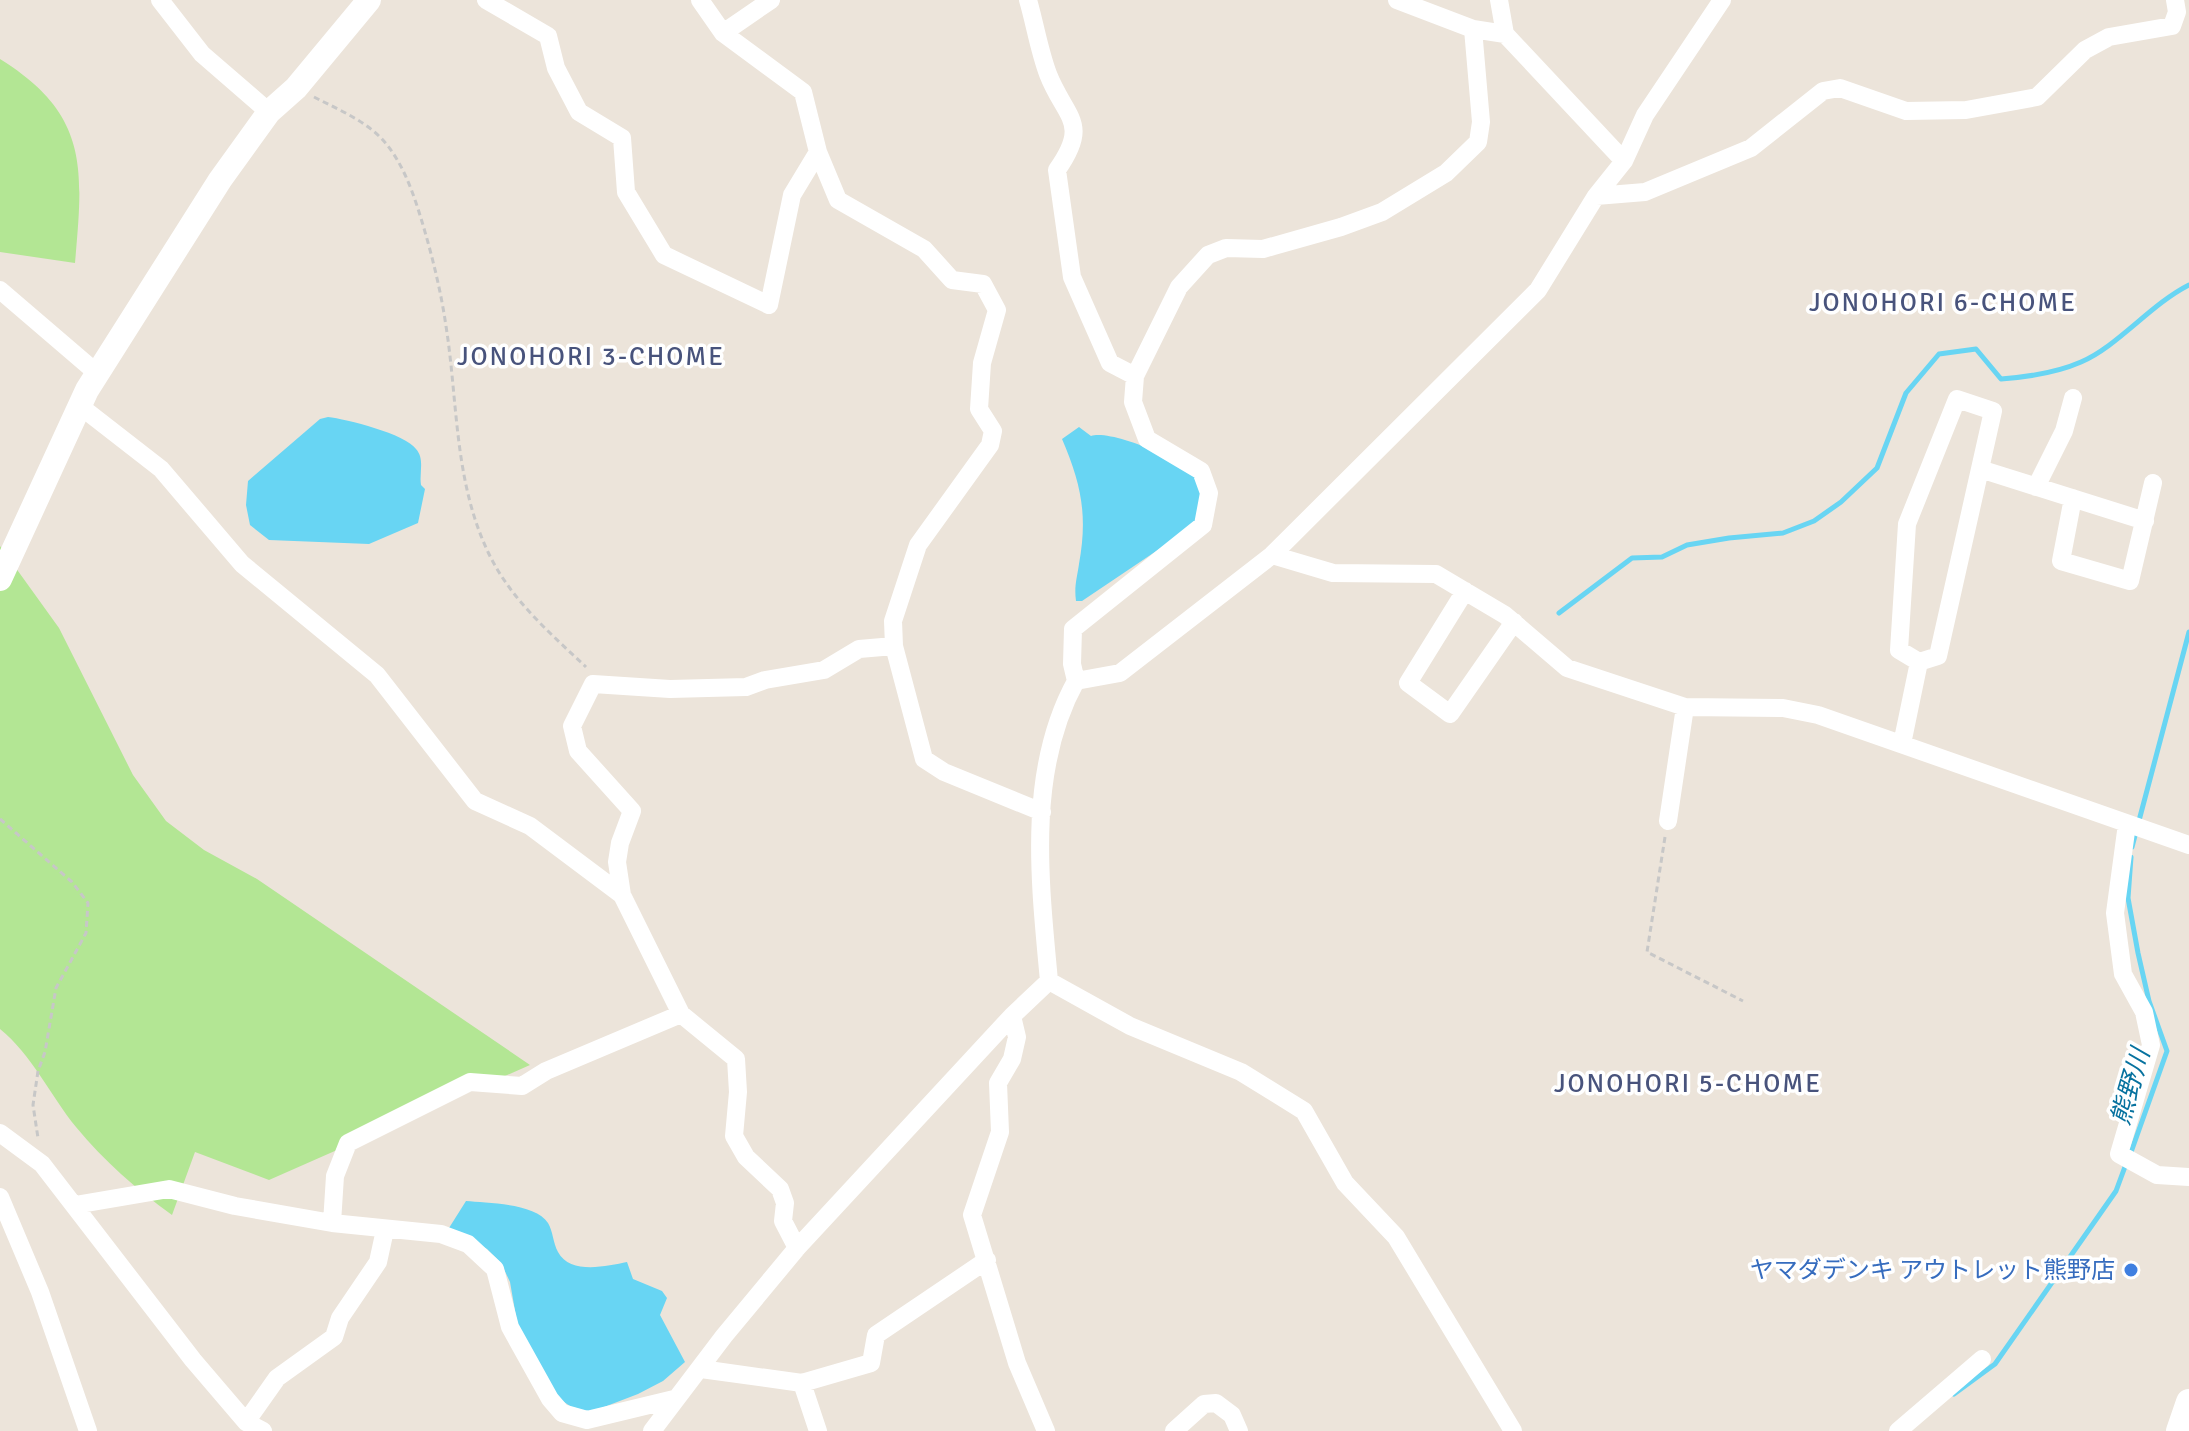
<svg xmlns="http://www.w3.org/2000/svg" width="2189" height="1431" viewBox="0 0 2189 1431" font-family="Signika,'Noto Sans JP',sans-serif">
<rect width="100%" height="100%" fill="#ece4da"/>
<path fill="#b3e694" d="M0 59C90 115 83 169 75 263L0 252Z
M0 546 59 628 133 775 166 821 204 850 257 879 530 1065 269 1180 195 1152 172 1215C135 1188 105 1162 76 1127 50 1095 32 1055 0 1029Z"/>
<path fill="#68d5f3" d="M328 417C346 419 406 434 416 449 425 459 419 473 421 485L425 489 418 523 369 544 269 540 250 525 246 505 248 481 320 419Z
M1079 427 1091 436C1113 429 1196 464 1201 488 1204 498 1197 515 1195 525L1082 601H1076C1074 586 1077 578 1079 564 1088 515 1081 483 1062 439Z
M466 1201C486 1203 536 1203 548 1223 553 1231 553 1243 558 1252 570 1275 607 1266 627 1262L633 1279 662 1291 667 1298 660 1315 685 1362 663 1381 638 1394 591 1412 573 1408 561 1400 549 1383 518 1328 510 1282 501 1263 487 1249 449 1228Z"/>
<g fill="none" stroke-linecap="round" stroke-linejoin="round">
<path stroke="#68d5f3" stroke-width="5" d="M1559 613 1632 558 1662 557 1687 545 1729 538 1783 533 1814 521 1841 502 1877 468 1906 393 1939 354 1976 349 2001 379C2028 377 2056 373 2081 362 2117 347 2151 304 2189 285
M2132 847 2189 632
M2130 1155 2167 1051 2149 1001 2138 953 2128 898 2131 857
M1954 1394 1995 1364 2116 1191 2126 1164"/>
<path stroke="#c7c7c7" stroke-width="3" stroke-dasharray="6 4" stroke-linecap="butt" d="M314 97C337 109 362 119 381 138 403 161 414 195 423 225 433 259 441 292 446 326 458 403 454 480 488 552 510 599 550 633 586 667
M0 819 72 882 88 903 86 933 56 988 45 1052 38 1071 33 1105 38 1138
M1665 837 1647 952 1743 1001"/>
<path stroke="#fff" stroke-width="18" d="M160 0 202 54 269 112
M486 0 548 36 556 68 579 112 622 138 626 192 664 255 769 305 792 195 818 152
M700 0 723 33 803 92 818 152 838 200 924 249 952 280 983 284 997 310 982 363 979 409 993 431 990 445 918 545 893 621 894 646 924 759 944 772 1042 812
M1028 0C1035 24 1039 50 1048 74 1065 118 1091 122 1057 170L1072 277 1110 363 1135 376
M1397 0 1473 29 1505 34
M1499 0 1505 34 1624 161
M723 33 771 0
M1596 196 1645 192 1751 148 1823 91 1840 88 1906 111 1966 110 2037 97 2085 50 2109 37 2172 26 2177 12 2175 0
M0 290 98 374
M80 406 161 469 242 564 377 675 475 801 530 826 622 895
M1980 469 2145 521
M2036 487 2064 431 2073 398
M2073 498 2061 561 2130 581 2153 483
M1272 555 1333 573 1436 574 1505 615 1567 668 1685 707 1783 708 1818 715 2189 845
M1465 591 1408 683 1450 714 1514 622
M1076 681 1072 664 1073 629 1203 525 1209 493 1201 471 1147 439 1133 402 1135 376 1179 287 1208 255 1226 248 1263 249 1341 227 1382 212 1446 173 1478 142 1481 122 1473 29
M1902 744 1919 662 1899 650 1907 524 1957 399 1993 411 1938 656 1919 662
M1668 821 1685 707
M2127 824 2115 913 2123 974 2144 1012 2151 1045 2119 1154 2157 1175 2189 1177
M1049 981 1130 1026 1241 1072 1304 1111 1345 1183 1396 1237 1513 1431
M1012 1016 1017 1037 1012 1059 998 1083 1000 1132 972 1215 1017 1363 1046 1431
M0 1133 42 1164 193 1360 246 1422 263 1431
M0 1197 40 1292 88 1431
M75 1205 169 1189 235 1206 332 1223 441 1234 468 1244 495 1269 510 1327 550 1399 562 1413 587 1420 674 1399
M332 1223 335 1176 348 1143 470 1082 522 1086 546 1071 681 1014
M797 1248 783 1221 785 1203 780 1189 746 1157 734 1136 738 1092 736 1059 681 1014 622 895 617 862 620 843 632 811 578 751 572 726 593 684 670 689 746 687 765 680 824 670 859 649 894 646
M701 1369 802 1383 871 1363 876 1335 987 1260
M802 1383 818 1431
M246 1422 277 1378 334 1337 340 1318 378 1262 385 1230
M652 1431 724 1336 797 1248 1012 1016 1049 981C1040 883 1026 771 1076 681L1120 673 1272 555 1538 290 1596 196 1624 161 1645 115 1722 0
M1174 1431 1204 1404 1216 1403 1232 1415 1239 1431
M1898 1431 1982 1359"/>
<path stroke="#fff" stroke-width="24" d="M0 579 87 390 220 180 269 112 296 88 369 0"/>
<path stroke="#fff" stroke-width="26" d="M2179 1431 2189 1402"/>
</g>
<circle fill="#3f7fe0" stroke="#fff" stroke-width="3" cx="2131" cy="1270" r="8"/>
<g text-anchor="middle" dominant-baseline="central" stroke-width="7" stroke-linejoin="round" paint-order="stroke">
<g font-size="24" fill="#366cbe" stroke="#fff" text-anchor="end">
<text x="2115" y="1270">ヤマダデンキ アウトレット熊野店</text>
</g>
<g font-size="26" letter-spacing="2" fill="#48537c" stroke="#fff">
<text x="1943" y="303">JONOHORI 6-CHOME</text>
<text x="591" y="357">JONOHORI 3-CHOME</text>
<text x="1688" y="1084">JONOHORI 5-CHOME</text>
</g>
<g font-size="26" font-style="italic" fill="#07729f" stroke="#fff">
<text transform="translate(2131 1087) rotate(-74)">熊野川</text>
</g>
</g>
</svg>
